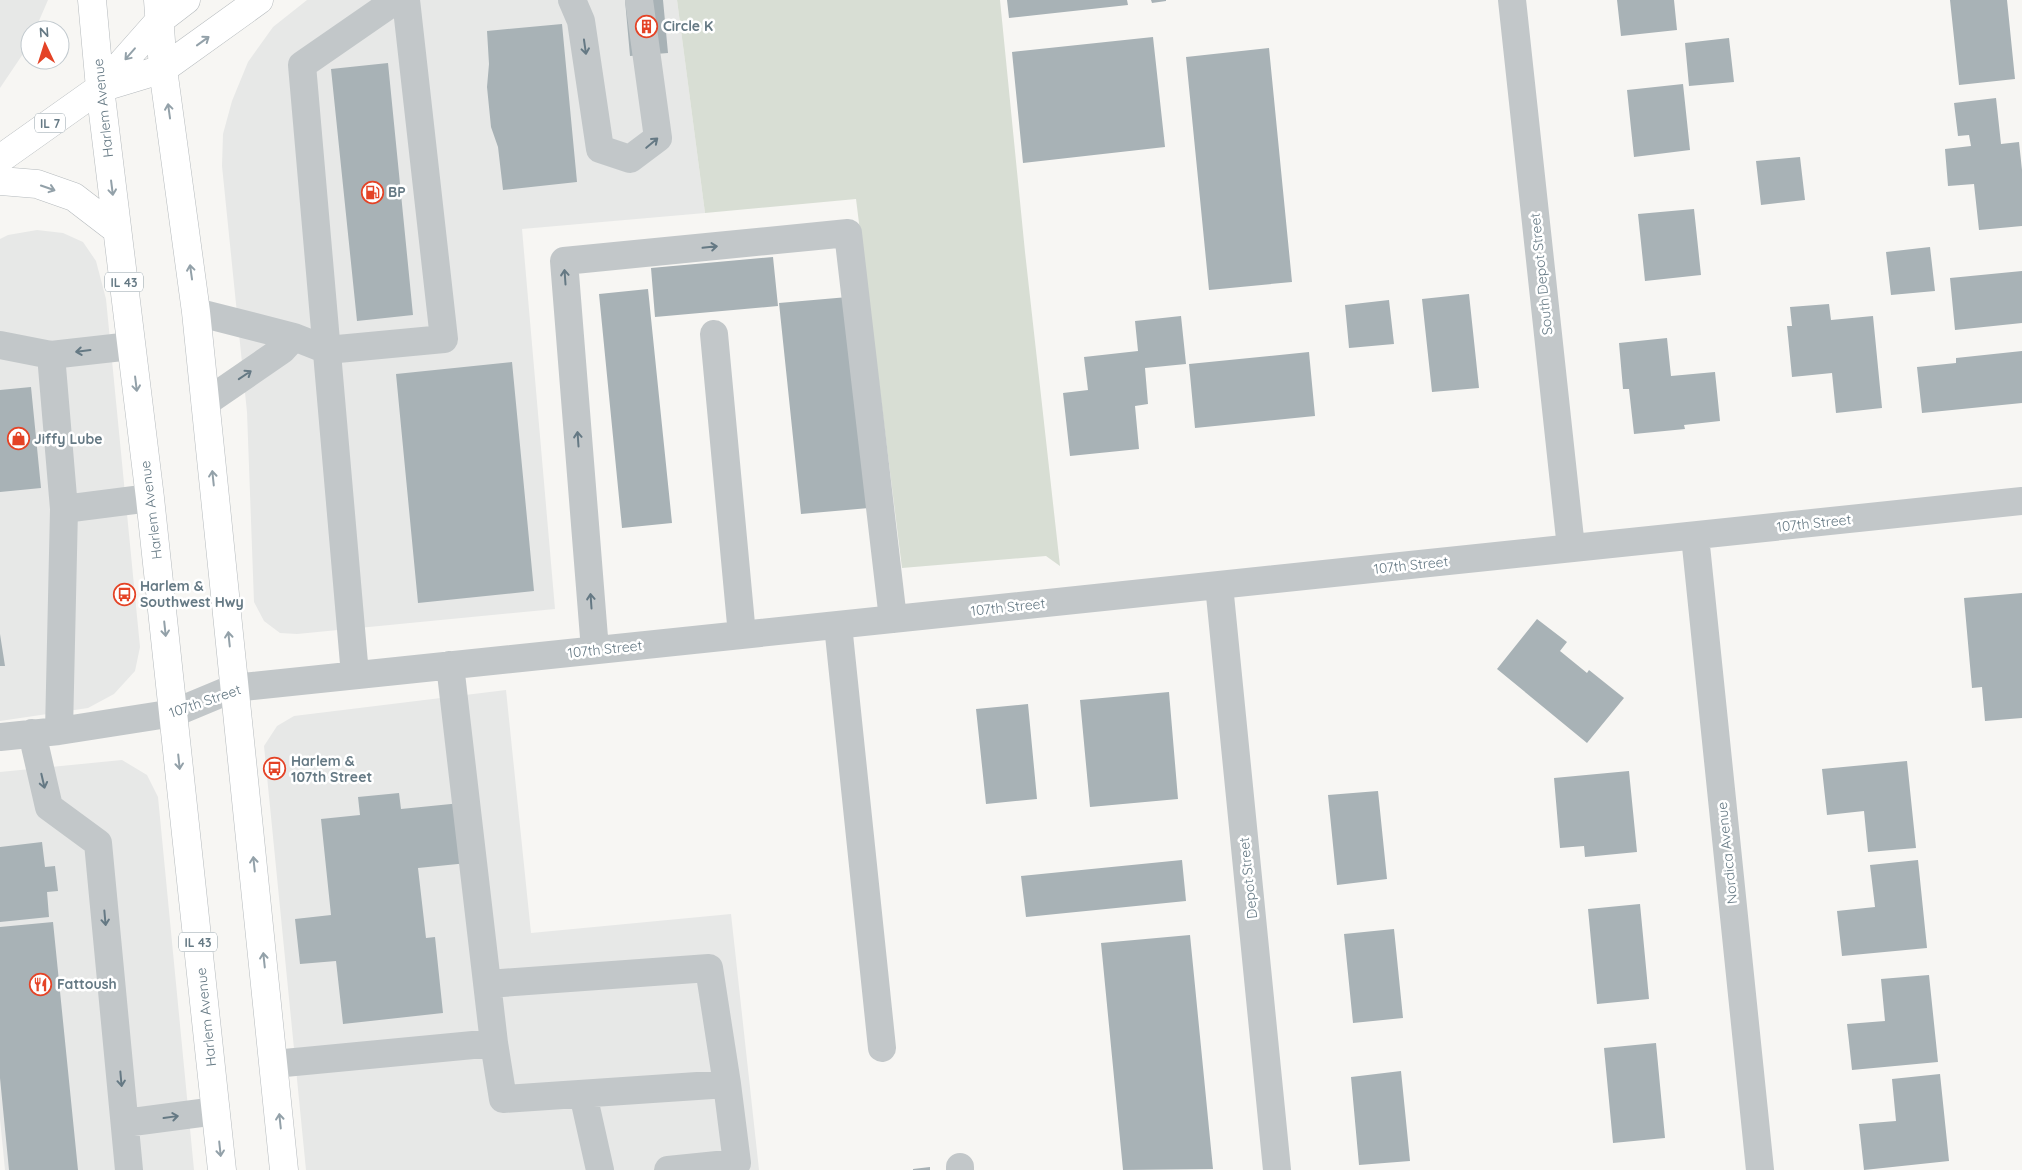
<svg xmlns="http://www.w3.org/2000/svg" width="2022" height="1170" viewBox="0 0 2022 1170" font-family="Quicksand,sans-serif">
<rect width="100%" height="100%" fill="#f7f6f3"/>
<path fill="#e7e8e7" d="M0 0H48L35 30H30L29 45 0 88Z
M307 0H677L705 213 522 229 555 609 297 634 280 633 264 621 254 602 247 412 222 166 223 134 232 101 248 62 273 27Z
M37 230 63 233 83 242 96 261 106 299 140 647 135 671 114 694 88 708 0 721V239L8 235Z
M506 690 531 933 731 914 759 1170H306L264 746 277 726 294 716Z
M122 760 147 775 158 797 194 1170H5L0 1119V772Z"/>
<path fill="#d8ded4" d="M677 0H1000L1025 252 1060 566 1046 556 902 568 856 199 705 213Z"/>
<path fill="#a8b2b6" d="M625 0H663L668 53 630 56Z
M1007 0H1127L1128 5 1009 18Z
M1151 0H1166V1L1152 3Z
M1617 0H1674L1677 30 1621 36Z
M1950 0H2007L2015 79 1959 85Z
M562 24 577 182 503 190 498 147 491 127 487 87 489 64 487 31Z
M1153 37 1165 147 1023 163 1012 52Z
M1729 38 1734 82 1689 86 1685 43Z
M1269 48 1292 282 1209 290 1186 57Z
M388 63 413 315 357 321 331 69Z
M1683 84 1690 150 1634 157 1627 90Z
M1996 98 2001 144 2019 142 2022 170V226L1979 230 1974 184 1948 186 1945 149 1971 146 1969 135 1958 136 1954 103Z
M1800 157 1805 200 1761 205 1756 161Z
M1694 209 1701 275 1645 281 1638 214Z
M1930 247 1935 291 1891 295 1886 252Z
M773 257 778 306 655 317 651 268Z
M2022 271V323L1955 330 1950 278Z
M648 289 672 523 622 528 599 294Z
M1469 294 1479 388 1432 392 1422 299Z
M848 297 869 508 801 514 779 303Z
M1389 300 1394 344 1349 348 1345 305Z
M1829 304 1831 320 1873 316 1882 408 1836 413 1832 373 1792 377 1787 326H1792L1790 307Z
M1181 316 1186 364 1145 368 1148 404 1135 406 1139 449 1070 456 1063 393 1088 390 1084 357 1138 351 1135 321Z
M1667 338 1671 376 1715 372 1720 421 1684 425 1685 429 1634 434 1629 389H1623L1619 343Z
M2022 351V403L1922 413 1917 367 1956 363V358Z
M1309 352 1315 416 1195 428 1189 364Z
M512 362 534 591 418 603 396 374Z
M31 387 41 488 0 492V390Z
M2022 593V718L1985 721 1982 687 1972 688 1964 598Z
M1537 619 1567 642 1560 651 1587 673 1589 670 1624 698 1587 743 1497 669Z
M0 634 5 666H0Z
M1169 692 1178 799 1090 807 1080 700Z
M1028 704 1037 799 986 804 976 709Z
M1907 761 1916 848 1868 852 1864 811 1827 815 1822 769Z
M1629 771 1637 852 1585 857 1584 846 1560 848 1554 778Z
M1378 791 1387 879 1337 885 1328 795Z
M399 793 401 809 461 803 468 863 418 868 426 938 435 937 443 1013 343 1024 336 961 300 964 295 919 331 915 321 819 360 815 358 797Z
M42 842 45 867 55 866 58 891 47 892 49 917 0 922V847Z
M1182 860 1186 901 1026 917 1021 876Z
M1918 860 1927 948 1842 956 1837 911 1875 907 1870 865Z
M1640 904 1649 999 1597 1004 1588 909Z
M53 922 78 1170H9L0 1078V927Z
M1394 929 1403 1018 1353 1023 1344 934Z
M1190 935 1213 1169 1123 1170 1101 943Z
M1929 975 1938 1062 1852 1070 1847 1024 1885 1021 1881 979Z
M1656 1043 1665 1138 1613 1143 1604 1048Z
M1401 1071 1410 1161 1359 1165 1351 1077Z
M1940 1074 1949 1161 1864 1170 1859 1124 1896 1121 1892 1079Z
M930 1167V1170H913V1169Z"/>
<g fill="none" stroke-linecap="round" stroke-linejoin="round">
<defs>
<path id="major" d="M92 0 100 88 150 498 222 1170
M158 0 163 69 196 312 284 1170
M100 88 163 69 259 0
M0 159 100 88 160 20 186 0
M0 181 37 184 74 197 117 230"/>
</defs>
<use href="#major" stroke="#b5babd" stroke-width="29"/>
<path stroke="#c2c7c9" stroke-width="28" d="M572 0 581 21 600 149 630 159 658 138 639 0
M1512 0 1571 548
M196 312 294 337 282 350 205 403
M714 334 742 635
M294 337 327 350 444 339 406 0
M0 345 51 355 131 346
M51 355 64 509
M1695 536 1760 1170
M1219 585 1277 1170
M838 625 882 1048
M595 650 564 261 848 233 893 619
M450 665 494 1043
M355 675 302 65 396 0
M59 731 64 509 150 498
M32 733 49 807 98 843 129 1170
M0 737 59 731 174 713 234 688 2022 501
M488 984 709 968 727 1084
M274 1064 494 1043 503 1099 727 1084 737 1163 668 1170
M583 1094 600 1170
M125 1123 216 1111
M960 1167V1170"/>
<use href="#major" stroke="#fff" stroke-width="28"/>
</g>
<defs><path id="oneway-shaft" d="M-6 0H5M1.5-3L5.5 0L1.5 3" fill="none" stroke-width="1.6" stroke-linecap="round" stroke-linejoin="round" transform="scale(1.25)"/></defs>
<g stroke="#93a1a9">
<use href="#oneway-shaft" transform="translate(203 41) rotate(-36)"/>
<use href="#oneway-shaft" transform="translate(130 54) rotate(131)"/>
<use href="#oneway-shaft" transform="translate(169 111) rotate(-98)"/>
<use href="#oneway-shaft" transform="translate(48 188) rotate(19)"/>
<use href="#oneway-shaft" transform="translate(112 188) rotate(83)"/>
<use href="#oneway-shaft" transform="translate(191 272) rotate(-98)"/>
<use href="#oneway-shaft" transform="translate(136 384) rotate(83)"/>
<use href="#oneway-shaft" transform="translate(213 478) rotate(-96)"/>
<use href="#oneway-shaft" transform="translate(165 629) rotate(84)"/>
<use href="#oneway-shaft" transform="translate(229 639) rotate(-96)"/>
<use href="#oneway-shaft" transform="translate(179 762) rotate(84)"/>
<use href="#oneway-shaft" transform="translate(254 864) rotate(-96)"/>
<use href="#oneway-shaft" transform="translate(264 960) rotate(-96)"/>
<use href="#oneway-shaft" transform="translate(280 1121) rotate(-96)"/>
<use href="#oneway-shaft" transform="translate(220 1149) rotate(84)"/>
</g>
<g stroke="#657984">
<use href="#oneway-shaft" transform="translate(585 47) rotate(82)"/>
<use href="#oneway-shaft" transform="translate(652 143) rotate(-40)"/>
<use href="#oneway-shaft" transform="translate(710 247) rotate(-6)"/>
<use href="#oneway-shaft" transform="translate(565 277) rotate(-94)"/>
<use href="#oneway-shaft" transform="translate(83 351) rotate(173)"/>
<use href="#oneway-shaft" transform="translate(245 375) rotate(-34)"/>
<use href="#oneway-shaft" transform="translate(578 439) rotate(-94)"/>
<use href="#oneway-shaft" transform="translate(591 601) rotate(-94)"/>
<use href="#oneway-shaft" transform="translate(43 781) rotate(77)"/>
<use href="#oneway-shaft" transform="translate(105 918) rotate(85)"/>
<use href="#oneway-shaft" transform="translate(121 1079) rotate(85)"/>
<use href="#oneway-shaft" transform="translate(171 1117) rotate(-8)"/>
</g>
<defs>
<symbol id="building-ring" viewBox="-11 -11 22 22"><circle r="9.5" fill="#fff" stroke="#e44326" stroke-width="1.5"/><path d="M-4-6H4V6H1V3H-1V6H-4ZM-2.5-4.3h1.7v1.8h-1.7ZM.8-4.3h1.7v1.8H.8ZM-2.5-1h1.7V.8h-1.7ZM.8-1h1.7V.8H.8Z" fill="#e44326"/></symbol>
<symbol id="fuel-ring" viewBox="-11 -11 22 22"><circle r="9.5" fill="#fff" stroke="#e44326" stroke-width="1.5"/><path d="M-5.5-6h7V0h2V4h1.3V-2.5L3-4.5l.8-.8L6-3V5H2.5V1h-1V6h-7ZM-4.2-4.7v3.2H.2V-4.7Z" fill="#e44326"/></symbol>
<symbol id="shop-ring" viewBox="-11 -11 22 22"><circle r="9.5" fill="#fff" stroke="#e44326" stroke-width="1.5"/><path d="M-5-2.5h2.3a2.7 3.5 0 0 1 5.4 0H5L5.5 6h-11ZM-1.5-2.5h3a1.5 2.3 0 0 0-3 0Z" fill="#e44326"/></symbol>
<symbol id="bus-ring" viewBox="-11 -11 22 22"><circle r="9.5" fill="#fff" stroke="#e44326" stroke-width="1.5"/><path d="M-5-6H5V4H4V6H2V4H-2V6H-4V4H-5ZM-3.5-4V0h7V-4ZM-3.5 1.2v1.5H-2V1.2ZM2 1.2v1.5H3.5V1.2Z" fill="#e44326"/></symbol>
<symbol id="restaurant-ring" viewBox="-11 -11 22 22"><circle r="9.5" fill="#fff" stroke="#e44326" stroke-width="1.5"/><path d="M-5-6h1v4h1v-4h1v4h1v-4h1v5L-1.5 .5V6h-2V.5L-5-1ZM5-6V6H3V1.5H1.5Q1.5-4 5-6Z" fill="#e44326"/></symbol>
</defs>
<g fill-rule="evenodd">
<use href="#building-ring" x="634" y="14" width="25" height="25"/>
<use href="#fuel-ring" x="360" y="180" width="25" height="25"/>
<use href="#shop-ring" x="6" y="426" width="25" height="25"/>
<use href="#bus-ring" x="112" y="582" width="25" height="25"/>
<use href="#bus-ring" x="262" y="756" width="25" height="25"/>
<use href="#restaurant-ring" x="28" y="972" width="25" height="25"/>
</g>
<g text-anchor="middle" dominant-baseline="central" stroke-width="5" stroke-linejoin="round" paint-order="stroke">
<g fill="#fff" stroke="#93a1a9" stroke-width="1">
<rect x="35" y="113.5" width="30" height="19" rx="4"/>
<rect x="105" y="272.5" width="38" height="19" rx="4"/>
<rect x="179" y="932.5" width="38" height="19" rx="4"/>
</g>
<g font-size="12" font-weight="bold" fill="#657984">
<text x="50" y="123">IL 7</text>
<text x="124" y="282">IL 43</text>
<text x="198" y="942">IL 43</text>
</g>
<g font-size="14" font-weight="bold" fill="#657984" stroke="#fff" text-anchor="start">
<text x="663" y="26">Circle K</text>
<text x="388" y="192">BP</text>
<text x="34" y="439">Jiffy Lube</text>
<text x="140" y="586">Harlem &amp;<tspan x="140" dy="16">Southwest Hwy</tspan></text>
<text x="291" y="761">Harlem &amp;<tspan x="291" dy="16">107th Street</tspan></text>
<text x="57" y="984">Fattoush</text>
</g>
<g font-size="14" fill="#657984" stroke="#fff">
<text transform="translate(103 108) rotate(-96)">Harlem Avenue</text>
<text transform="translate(1541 274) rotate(-96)">South Depot Street</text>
<text transform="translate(151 510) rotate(-97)">Harlem Avenue</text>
<text transform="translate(1814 523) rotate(-6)">107th Street</text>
<text transform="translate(1411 565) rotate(-6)">107th Street</text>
<text transform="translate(1008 607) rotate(-6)">107th Street</text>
<text transform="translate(605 649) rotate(-6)">107th Street</text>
<text transform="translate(205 701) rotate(-19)">107th Street</text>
<text transform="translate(1727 853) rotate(-96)">Nordica Avenue</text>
<text transform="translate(1248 878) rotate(-96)">Depot Street</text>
<text transform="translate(206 1017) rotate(-96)">Harlem Avenue</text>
</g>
</g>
<g transform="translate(45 45) rotate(356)"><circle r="24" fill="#ffffff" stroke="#c1c9ce"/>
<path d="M0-4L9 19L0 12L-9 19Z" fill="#e44326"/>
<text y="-8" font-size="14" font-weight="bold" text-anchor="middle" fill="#657984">N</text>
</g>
</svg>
